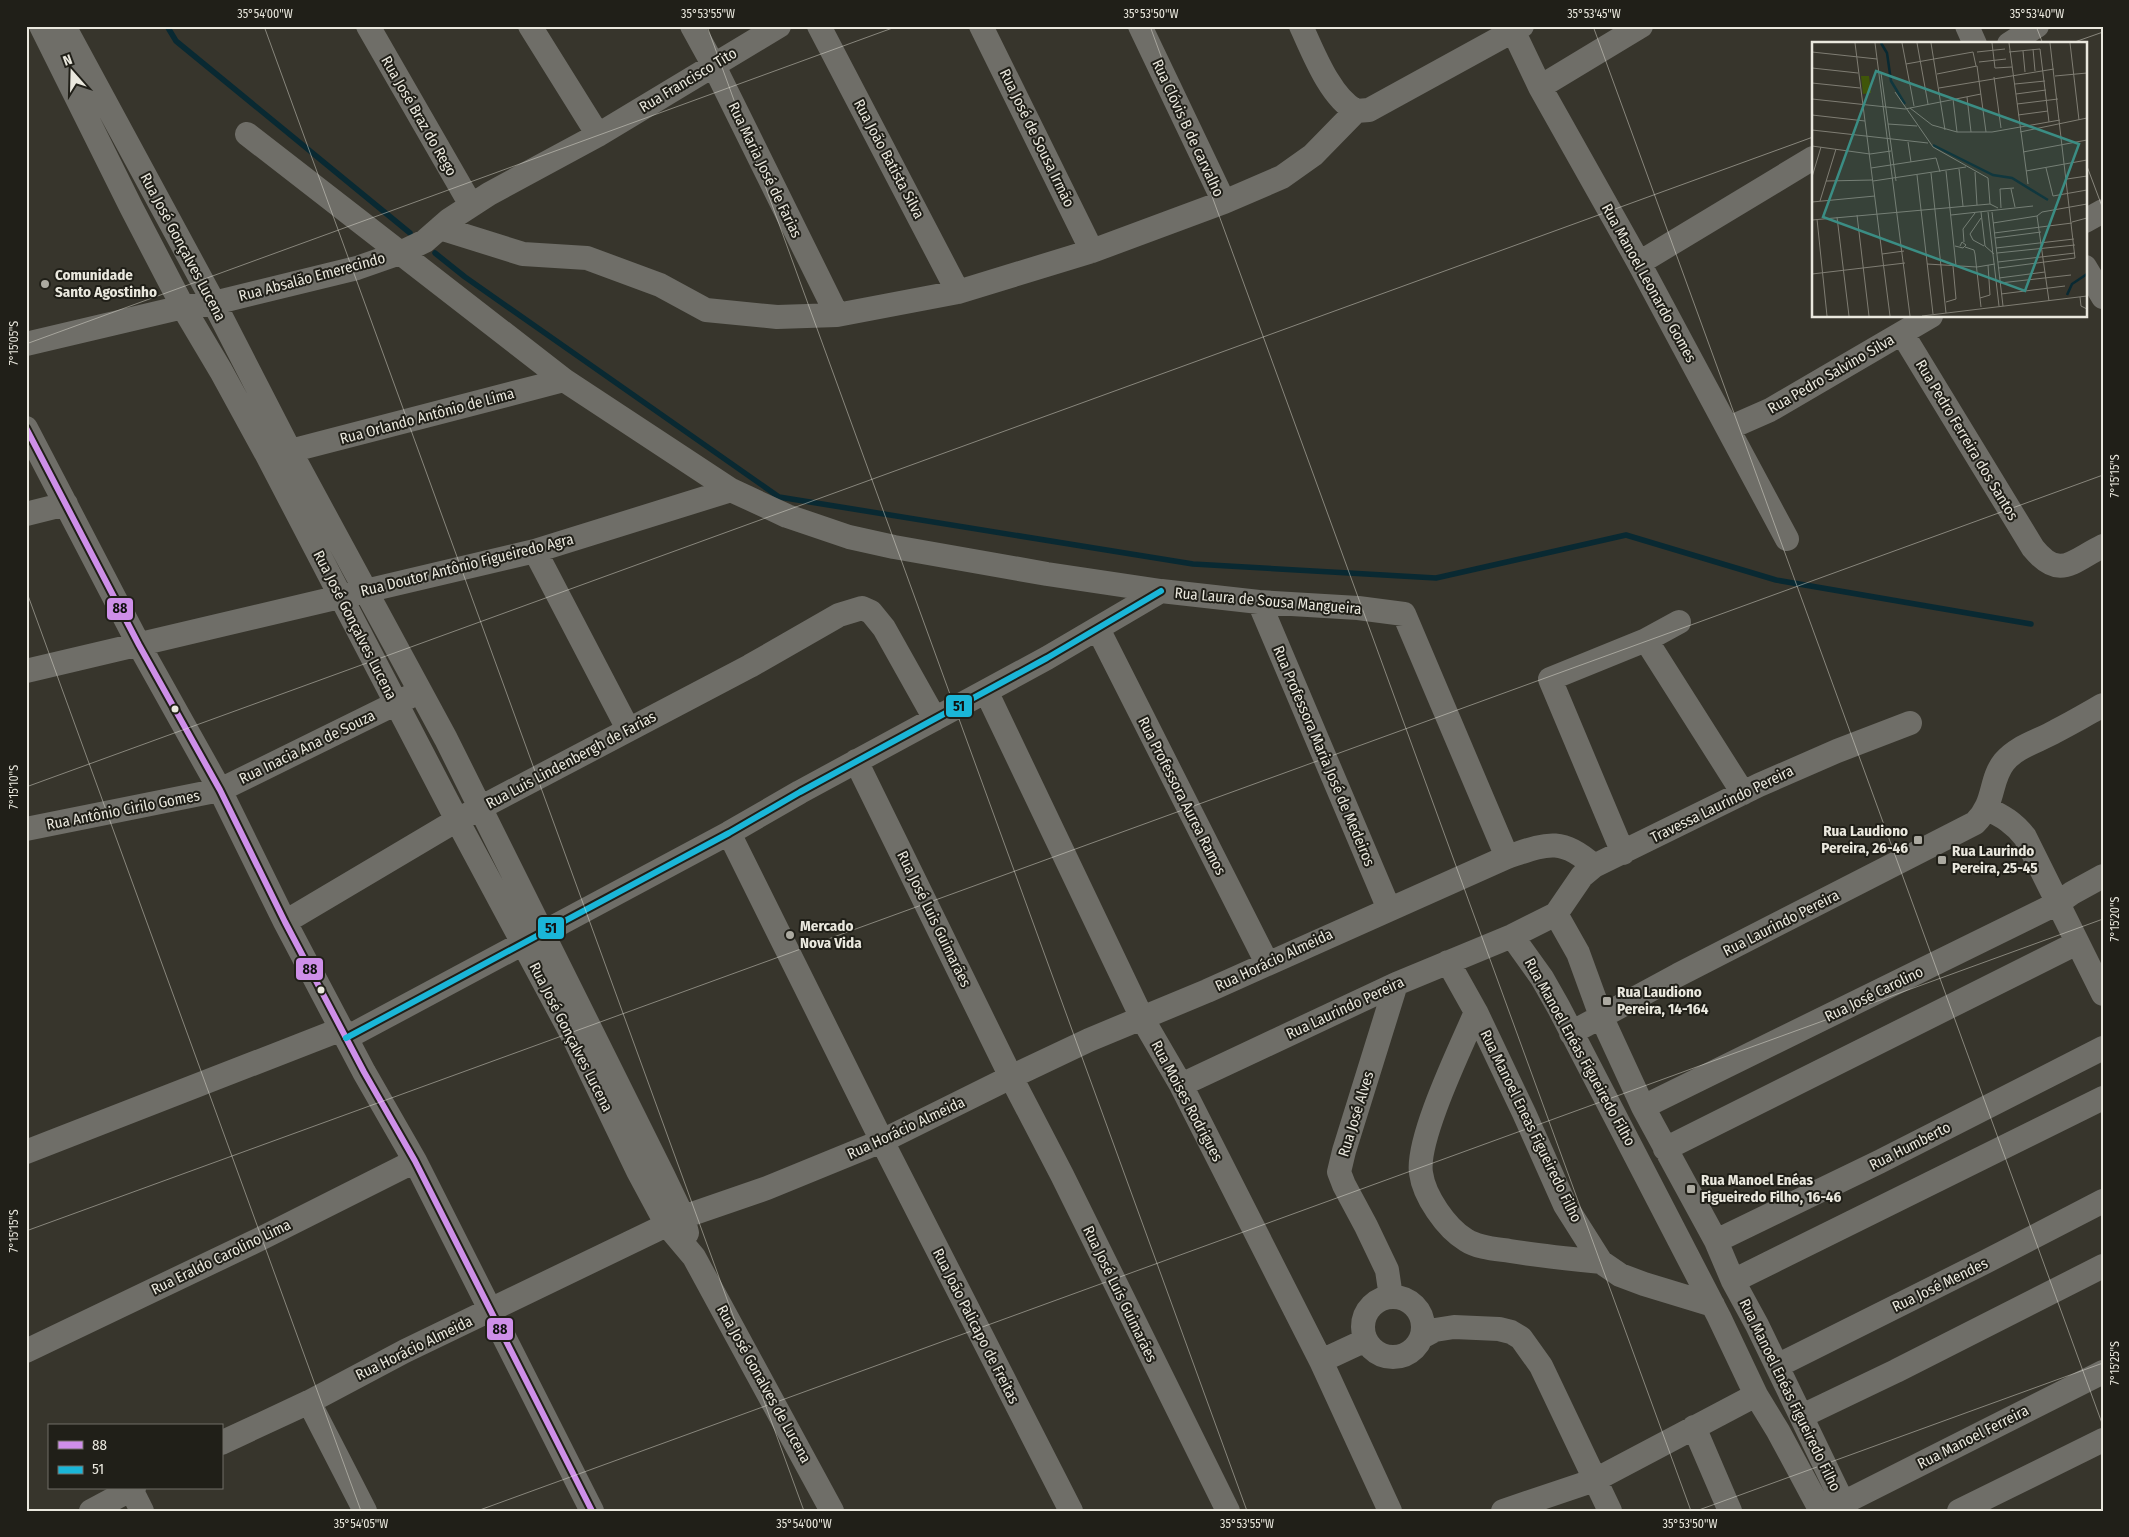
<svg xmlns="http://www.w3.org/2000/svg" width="2129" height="1537" viewBox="0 0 2129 1537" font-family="'Fira Sans Condensed',sans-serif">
<rect width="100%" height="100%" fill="#37352c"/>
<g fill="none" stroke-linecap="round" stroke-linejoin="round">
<path stroke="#092932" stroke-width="5.5" d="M167 26 176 41 410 233
M435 253 465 277 779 497 1193 564 1436 578 1626 535 1776 580 2031 624"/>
<path stroke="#6f6e68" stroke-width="24" d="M41 26 131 207 183 307 221 371 267 455 457 820 576 1042 638 1171 667 1225 694 1257 832 1511
M64 26 214 303 290 451 446 739 663 1175 683 1217 687 1233
M368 26 471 205
M530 26 598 135
M692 26 714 66 837 315
M819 26 958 292
M981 26 1092 251
M1140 26 1224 202
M1301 26C1313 52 1330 97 1356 111
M1511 26 1540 87 1639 263 1787 539
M1967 26 1975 44
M2009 44 2037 26
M1540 87 1641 26
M1356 111 1369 110 1522 26
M247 134 564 380 731 490 787 516 849 537 894 547 1047 574 1161 591 1259 602 1358 608 1404 614 1507 857
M2085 221 2103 211
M440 228 523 254 587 258 660 285 706 310 777 317 837 315 958 292 1092 251 1224 202 1282 177 1313 155 1356 111
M1639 263 1813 158
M2085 267 2103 297
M1902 333 2033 548C2060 581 2072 561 2103 546
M26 344 183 307 214 303 357 268 400 253 425 241 449 220 489 194 598 135 779 26
M26 428 139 645 220 790 285 922 364 1072 415 1161 592 1511
M1729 428 1770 410 1931 316
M290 451 564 380
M26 514 66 504
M535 551 628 729
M1259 602 1389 909
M1098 629 1267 963
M1646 640 1743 793
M26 671 535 551 731 490
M986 691 1142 1018 1181 1085 1321 1361 1390 1511
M856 761 1011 1077 1062 1175 1228 1511
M1987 809C2003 816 2014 823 2025 837L2103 994
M26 829 220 790 409 697
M729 833 882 1141 1071 1511
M1623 853 1550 679 1646 640 1679 622
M1556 914 1578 953 1601 1016 1643 1107 1716 1241 1733 1281 1757 1325 1847 1511
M285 922 457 820 750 666 839 615 862 608 871 612 884 628 935 719
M1512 936 1542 978 1559 1008 1719 1317 1756 1395 1778 1431 1821 1511
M1448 962 1476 1012 1524 1113 1565 1205 1601 1262 1620 1275 1644 1284 1713 1305
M1476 1012C1461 1047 1416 1139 1421 1173 1424 1196 1446 1228 1466 1240 1478 1248 1497 1249 1510 1251 1540 1256 1571 1259 1601 1262
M1571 1033 1678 975 1975 823C1996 802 1989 781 2004 762 2017 746 2039 741 2056 731 2072 723 2087 714 2103 705
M346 1038 729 833 800 792 1047 658 1161 591
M1181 1085 1396 984 1512 936 1556 914 1582 876 1594 866 1759 785 1837 751 1910 723
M1643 1107 2058 903 2072 893 2103 876
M1665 1149 2077 943
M26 1152 342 1029
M1716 1241 1879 1162 2103 1048
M1733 1281 2103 1098
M1391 1297 1387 1270 1366 1226 1344 1185 1339 1172 1344 1151 1396 984
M1363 1327a30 30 0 1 1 60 0a30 30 0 1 1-60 0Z
M1422 1337 1435 1330 1454 1327 1499 1329 1511 1332 1521 1338 1541 1366 1610 1511
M26 1351 260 1239 415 1161
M1321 1361 1366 1340
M1777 1366 1985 1262 2103 1201
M309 1402 365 1511
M1802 1416 1896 1371 2103 1266
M1694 1427 1730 1511
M221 1443 309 1402 405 1351 683 1217 767 1188 882 1141 1011 1077 1089 1040 1207 991 1507 857C1546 844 1561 836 1594 866
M131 1489 142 1511
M1843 1503 2103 1372
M91 1511 134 1488
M1503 1511 1595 1480 1756 1395
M1959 1511 2103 1440"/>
<defs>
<path id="bus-1" d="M26 428 139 645 220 790 285 922 364 1072 415 1161 592 1511"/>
<path id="bus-2" d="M346 1038 729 833 800 792 1047 658 1161 591"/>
</defs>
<use href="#bus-1" stroke="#201f18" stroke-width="10"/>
<use href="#bus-2" stroke="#201f18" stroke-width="10"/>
<use href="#bus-1" stroke="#ce8fe9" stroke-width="6"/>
<use href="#bus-2" stroke="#1ab6d8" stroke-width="6"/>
</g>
<path fill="none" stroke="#eae8de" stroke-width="1" stroke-opacity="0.45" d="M264 26 804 1511M707 26 1247 1511M1150 26 1691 1511M1593 26 2103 1426M2036 26 2043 44M2069 44 2103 32M2085 161 2103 209M26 344 898 26M26 590 361 1511M26 787 1813 137M26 1231 2103 475M477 1511 2103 919M1696 1511 2103 1363"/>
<g fill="#aba9a0" stroke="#201f18" stroke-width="2">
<circle cx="45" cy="284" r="5"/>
<rect x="1913" y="835" width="10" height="10" rx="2.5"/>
<rect x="1937" y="855" width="10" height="10" rx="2.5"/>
<circle cx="790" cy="935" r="5"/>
<rect x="1602" y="996" width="10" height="10" rx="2.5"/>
<rect x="1686" y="1184" width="10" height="10" rx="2.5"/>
</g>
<g fill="#eae8de" stroke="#201f18" stroke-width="2">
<circle cx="175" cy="709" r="4.5"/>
<circle cx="321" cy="990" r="4.5"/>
</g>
<g text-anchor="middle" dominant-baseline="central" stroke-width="4" stroke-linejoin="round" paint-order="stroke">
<g font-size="15" fill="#eae8de" stroke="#201f18">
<text transform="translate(688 80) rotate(-31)">Rua Francisco Tito</text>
<text transform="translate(419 116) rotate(60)">Rua José Braz do Rego</text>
<text transform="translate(1188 128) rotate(65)">Rua Clóvis B de carvalho</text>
<text transform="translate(1037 138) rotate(64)">Rua José de Sousa Irmão</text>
<text transform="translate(889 159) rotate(62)">Rua João Batista Silva</text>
<text transform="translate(765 170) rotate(64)">Rua Maria José de Farias</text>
<text transform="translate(183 247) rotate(62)">Rua José Gonçalves Lucena</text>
<text transform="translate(312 277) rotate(-15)">Rua Absalão Emerecindo</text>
<text transform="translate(1649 283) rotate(61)">Rua Manoel Leonardo Gomes</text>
<text transform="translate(1831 374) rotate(-30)">Rua Pedro Salvino Silva</text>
<text transform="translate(427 416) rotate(-15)">Rua Orlando Antônio de Lima</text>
<text transform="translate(1967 440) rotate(59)">Rua Pedro Ferreira dos Santos</text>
<text transform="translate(467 565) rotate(-14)">Rua Doutor Antônio Figueiredo Agra</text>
<text transform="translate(1268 601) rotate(5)">Rua Laura de Sousa Mangueira</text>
<text transform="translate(355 625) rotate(63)">Rua José Gonçalves Lucena</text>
<text transform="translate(307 747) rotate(-26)">Rua Inacia Ana de Souza</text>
<text transform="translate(1324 756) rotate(67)">Rua Professora Maria José de Medeiros</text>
<text transform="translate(571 760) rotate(-28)">Rua Luis Lindenbergh de Farias</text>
<text transform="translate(1182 796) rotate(63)">Rua Professora Aurea Ramos</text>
<text transform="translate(1722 804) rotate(-26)">Travessa Laurindo Pereira</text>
<text transform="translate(123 810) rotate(-11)">Rua Antônio Cirilo Gomes</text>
<text transform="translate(934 919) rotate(64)">Rua José Luis Guimarães</text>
<text transform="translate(1781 923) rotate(-27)">Rua Laurindo Pereira</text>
<text transform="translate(1274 960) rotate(-25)">Rua Horácio Almeida</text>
<text transform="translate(1874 994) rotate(-26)">Rua José Carolino</text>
<text transform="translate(1345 1008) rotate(-25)">Rua Laurindo Pereira</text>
<text transform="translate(571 1037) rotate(63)">Rua José Gonçalves Lucena</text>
<text transform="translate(1580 1052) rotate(61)">Rua Manoel Enéas Figueiredo Filho</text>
<text transform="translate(1187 1101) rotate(62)">Rua Moises Rodrigues</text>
<text transform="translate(1356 1114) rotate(-73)">Rua José Alves</text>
<text transform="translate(1531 1126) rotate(64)">Rua Manoel Eneas Figueiredo Filho</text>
<text transform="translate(906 1128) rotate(-25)">Rua Horácio Almeida</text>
<text transform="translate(1910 1146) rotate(-27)">Rua Humberto</text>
<text transform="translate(221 1257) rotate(-26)">Rua Eraldo Carolino Lima</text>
<text transform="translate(1940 1285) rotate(-26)">Rua José Mendes</text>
<text transform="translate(1120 1294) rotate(64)">Rua José Luís Guimarães</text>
<text transform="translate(976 1326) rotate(63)">Rua João Palicapo de Freitas</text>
<text transform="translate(414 1348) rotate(-26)">Rua Horácio Almeida</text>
<text transform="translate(764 1384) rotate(61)">Rua José Gonalves de Lucena</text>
<text transform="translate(1790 1395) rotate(64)">Rua Manoel Enéas Figueiredo Filho</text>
<text transform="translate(1973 1437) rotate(-27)">Rua Manoel Ferreira</text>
</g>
<g font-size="15" font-weight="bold" fill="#eae8de" stroke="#201f18" text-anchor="start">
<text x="55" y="275">Comunidade<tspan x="55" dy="17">Santo Agostinho</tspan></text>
<text x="1908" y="831" text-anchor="end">Rua Laudiono<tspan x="1908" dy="17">Pereira, 26-46</tspan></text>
<text x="1952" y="851">Rua Laurindo<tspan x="1952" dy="17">Pereira, 25-45</tspan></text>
<text x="800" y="926">Mercado<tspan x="800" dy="17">Nova Vida</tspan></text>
<text x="1617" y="992">Rua Laudiono<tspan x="1617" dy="17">Pereira, 14-164</tspan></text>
<text x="1701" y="1180">Rua Manoel Enéas<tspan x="1701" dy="17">Figueiredo Filho, 16-46</tspan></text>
</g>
</g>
<g transform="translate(1812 42)">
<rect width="275" height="275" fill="#37352c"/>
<path d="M49 34H57L59 51 51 52Z" fill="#405609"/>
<path fill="none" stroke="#092932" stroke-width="2.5" d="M69 1 75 11 79 39 93 62M121 103 181 133 200 136 236 158M255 253 260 242 275 232"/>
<path fill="none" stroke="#7f7d73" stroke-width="1" d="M43 1 78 274M63 1 98 274M90 1 102 64M105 1 116 62M119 1 133 88M180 1 183 26 200 25M197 1 216 142M258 1 267 78M221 7 223 29M211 9 213 30M0 10 65 17M165 10 193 7M197 10 228 7 237 80M167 20 194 17M94 22 161 10 164 24M0 26 46 31M69 31 84 139M125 32 165 24 174 90M243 34 275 31M182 35 189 86M0 41 48 46M203 42 233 39M127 46 242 27M83 50 121 105 176 136 178 162M204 52 234 48M155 55 159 90M0 57 93 67 169 52M141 57 145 90M205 62 246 57M98 66 120 83 145 90H180L248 78M0 73 53 79M206 73 236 69M76 82 105 84M0 88 116 101M208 90 275 76M96 100 99 120M0 104 58 112 79 109M211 110 275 98M59 126 124 116 128 130M234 126 241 154 275 148M147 127 151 164M134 129 144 224M214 129 275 118M163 130 165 163M119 131 134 271M105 133 121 272M0 135 9 105M255 137 275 134M14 139 61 138M61 139 154 125M199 147 203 165M8 159 24 107M0 160 63 154M189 166 188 147 202 146M169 170 173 204 182 212M176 170 187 264M180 170 191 264M45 173 57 274M139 173 221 164M225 174 237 259M225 174 230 170 275 162M25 175 37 274M169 176 158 192 161 198 172 204M5 177 15 274M0 178 178 162 186 166M260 180 275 176M181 181 225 174M182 191 260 181M183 196 229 190M152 200 151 187 163 171M143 204 151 206 154 203 150 200 148 204M153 205 162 208 163 212 169 265M184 206 262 197M185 211 263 203M70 212 92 209M186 220 263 211M115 222 165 225 183 222M187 226 263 216 238 1M0 232 93 221M187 236 233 230M188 241 259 233M189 252 253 244M268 255 269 264 275 267M168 256 178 253 176 223M134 260 144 257 141 224M110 274 275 254"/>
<path fill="#3b8d84" fill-opacity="0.15" stroke="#3b8d84" stroke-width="2.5" d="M64 29 267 102 213 249 11 175Z"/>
<rect width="275" height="275" fill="none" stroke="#eae8de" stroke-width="2.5"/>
</g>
<g stroke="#201f18" stroke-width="2">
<rect x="106" y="597" width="28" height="24" rx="5" fill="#ce8fe9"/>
<rect x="945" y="694" width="28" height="24" rx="5" fill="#1ab6d8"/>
<rect x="537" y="916" width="28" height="24" rx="5" fill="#1ab6d8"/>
<rect x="295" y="957" width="29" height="24" rx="5" fill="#ce8fe9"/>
<rect x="486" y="1317" width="28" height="24" rx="5" fill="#ce8fe9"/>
</g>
<g font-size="14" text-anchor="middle" font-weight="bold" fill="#111">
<text x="120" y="613">88</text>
<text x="959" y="711">51</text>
<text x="551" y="933">51</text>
<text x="310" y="974">88</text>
<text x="500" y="1334">88</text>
</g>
<rect width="2129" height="1537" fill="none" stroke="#201f18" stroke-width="55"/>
<rect x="48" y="1424" width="175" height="65" fill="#201f18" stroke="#716f67"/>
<rect x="58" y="1441" width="25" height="8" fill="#ce8fe9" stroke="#716f67"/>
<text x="92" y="1450" font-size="15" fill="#eae8de">88</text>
<rect x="58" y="1466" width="25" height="8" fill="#1ab6d8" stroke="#716f67"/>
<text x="92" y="1474" font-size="15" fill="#eae8de">51</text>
<g transform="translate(72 72) rotate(340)" stroke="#201f18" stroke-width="4" paint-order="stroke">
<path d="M0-4L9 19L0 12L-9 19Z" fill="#eae8de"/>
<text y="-8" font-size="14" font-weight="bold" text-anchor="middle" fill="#eae8de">N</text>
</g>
<rect x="28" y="28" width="2074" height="1482" fill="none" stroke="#eae8de" stroke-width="2"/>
<g font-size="12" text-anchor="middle" fill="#eae8de">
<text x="265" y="18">35°54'00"W</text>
<text x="708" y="18">35°53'55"W</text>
<text x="1151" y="18">35°53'50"W</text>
<text x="1594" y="18">35°53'45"W</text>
<text x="2037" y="18">35°53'40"W</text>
<text transform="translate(14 343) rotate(-90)" y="4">7°15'05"S</text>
<text transform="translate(2115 476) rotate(-90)" y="4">7°15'15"S</text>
<text transform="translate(14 787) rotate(-90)" y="4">7°15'10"S</text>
<text transform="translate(2115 919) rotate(-90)" y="4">7°15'20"S</text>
<text transform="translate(14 1231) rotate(-90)" y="4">7°15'15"S</text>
<text transform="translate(2115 1363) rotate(-90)" y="4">7°15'25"S</text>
<text x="361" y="1528">35°54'05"W</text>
<text x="804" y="1528">35°54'00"W</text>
<text x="1247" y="1528">35°53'55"W</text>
<text x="1690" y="1528">35°53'50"W</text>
</g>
</svg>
